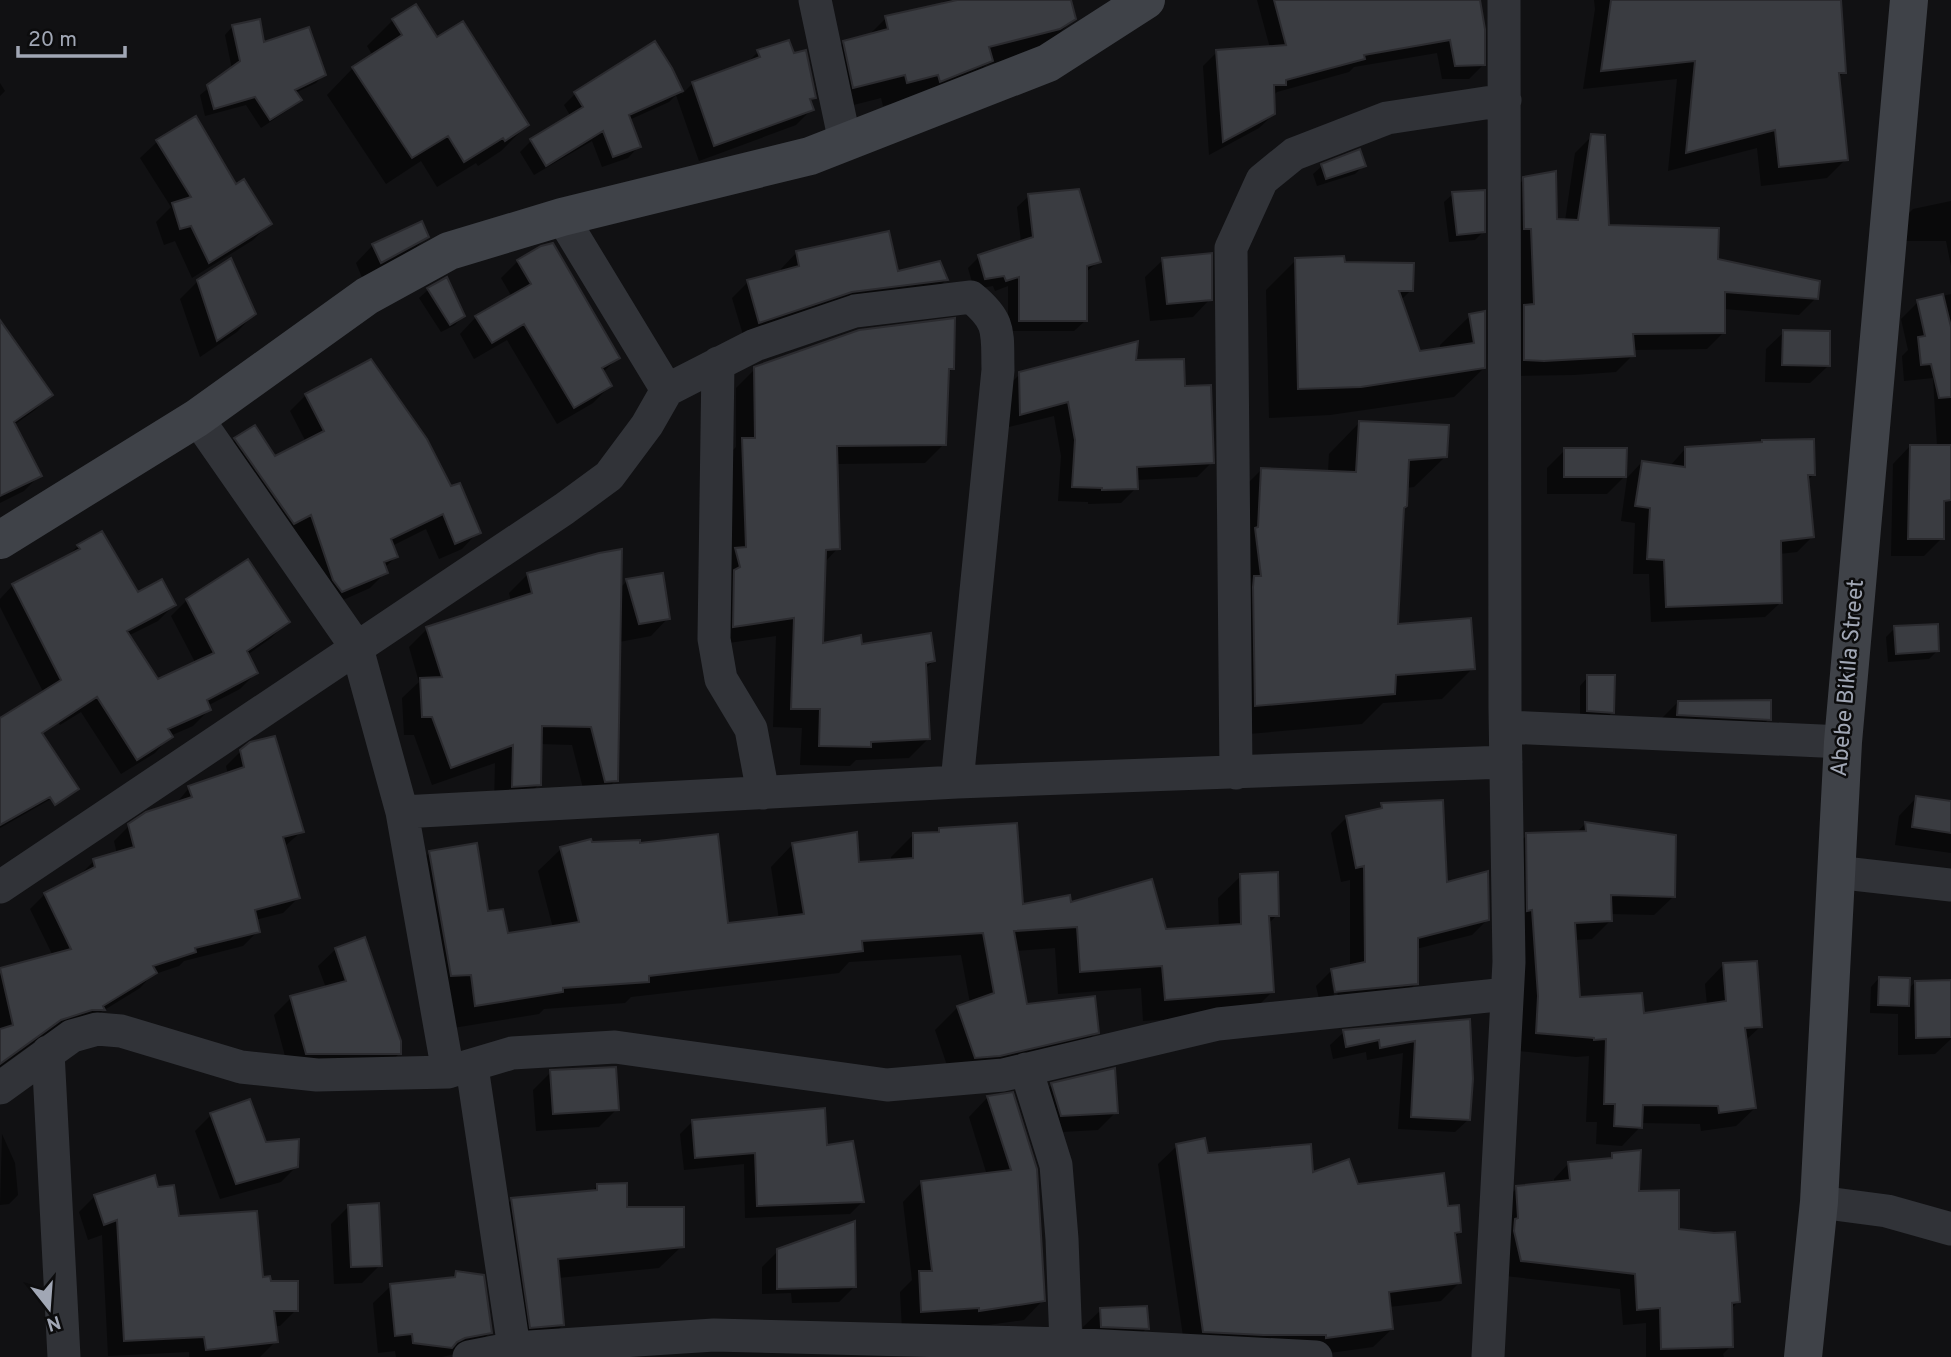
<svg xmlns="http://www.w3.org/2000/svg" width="1951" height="1357" viewBox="0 0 1951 1357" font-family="Overpass,sans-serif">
<rect width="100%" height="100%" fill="#111113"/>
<path fill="#0007" fill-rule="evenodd" d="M950 0H1069L1074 18 1050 43 1034 53 986 65 966 85 883 106 881 98 830 111 820 66 844 42 868 36 886 18 939 6 943 2Z
M1257 0H1478L1483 65 1469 79H1442L1437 53 1354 67 1349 72 1277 92 1273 96 1274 114 1259 128 1209 155 1203 66 1217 52 1270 48Z
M1594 0H1839L1844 72 1838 78 1846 159 1827 178 1761 186 1757 148 1668 171 1677 79 1583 89 1595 9Z
M393 20 436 40 527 125 501 151 478 166 476 163 437 187 421 161 386 184 327 95 353 68 373 56 367 46Z
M233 26 263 45 324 74 316 83 295 93 300 100 291 108 261 128 246 105 205 116 200 95 232 69 225 35Z
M654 44 671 69 682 94 693 83 746 64 758 52 814 97 809 102 812 109 796 125 699 161 676 95 669 102 629 120 639 146 628 158 602 167 592 141 534 175 520 152 531 141 571 117 564 105 575 94Z
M0 83 5 91 0 96Z
M195 119 236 186 269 224 253 240 192 278 175 241 164 245 156 222 171 207 140 158 157 142Z
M1592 136 1608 226 1716 261 1816 298 1799 315 1724 309V332L1707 349 1632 350 1633 355 1616 372 1574 375 1508 376V196L1524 179 1555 221H1565L1575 153Z
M1364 165 1355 174 1317 186 1313 174 1322 166Z
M1453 194 1483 232 1475 240 1449 242 1444 202Z
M1029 196 1099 261 1085 273 1086 320 1074 331H1008V286L995 291 993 286 974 289 968 268 979 257 1021 242 1017 207Z
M1951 201V266L1946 241H1895L1896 226 1913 209Z
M427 237 409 254 363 280 356 263 373 245Z
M797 252 897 273 946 280 930 296 744 338 732 298 748 282 781 273V269Z
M1163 260 1210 299 1193 317 1150 321 1145 277Z
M1296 260 1343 263 1411 290 1400 301 1419 353 1441 350 1440 345 1470 316 1484 368 1454 397 1330 415 1269 418 1266 290Z
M518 261 618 358 602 373 610 386 593 403 557 424 507 340 474 359 460 334 476 317 512 297 501 278Z
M446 279 463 316 455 325 441 332 419 298 428 290Z
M198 281 254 314 237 332 200 357 180 299Z
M1951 294V458H1944L1942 538 1924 556H1891L1893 464 1910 446H1937L1933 378 1904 381 1902 356 1908 350 1901 319 1918 302Z
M1784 332 1828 366 1810 383 1765 382 1766 349Z
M0 355 51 394 35 410 14 425 40 475 24 491 0 503Z
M1134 361 1183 387 1212 462 1197 477 1135 480 1136 488 1121 503 1088 504V502L1058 501 1061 456 1054 416 1005 428V389L1020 374Z
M953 368 947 374 944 444 925 463 836 464 838 548 824 563 822 645 861 646 934 660 925 669 928 739 909 758 856 760 850 766 800 765 802 728 773 727 776 636 715 645 724 459 736 447V388L755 369Z
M306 395 450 488 478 532 462 549 439 559 426 529 392 546 396 557 384 568 386 572 370 588 325 608 219 455 235 439 275 459 306 442 290 411Z
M1359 423 1445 457 1414 487 1406 488 1402 508 1397 626 1473 668 1442 699 1383 703 1362 724 1225 736 1231 500 1262 469 1328 472 1329 454Z
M1685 449 1813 475 1807 481 1812 537 1797 552 1779 554 1781 602 1765 617 1651 622 1649 574H1633L1635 523 1621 521 1627 478 1642 462 1670 466Z
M1565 450 1625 476 1607 494H1547V468Z
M78 546 137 594 174 605 158 621 128 636 157 682 196 664 171 616 187 600 287 622 271 638 247 655 256 673 240 689 207 706 209 710 193 726 170 736 155 753 121 774 81 712 60 725 0 607V599L13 585 66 558Z
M528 574 620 588 627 581 668 618 651 636 619 642 616 780 597 799 586 800 572 745 540 744 539 784 521 803 494 804 495 763 432 785 414 735H404L402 698 419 682 409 647 427 629 511 601 509 593Z
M1895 628 1938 650 1929 659 1888 662 1886 637Z
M1588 677 1613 712 1604 720 1580 719V686Z
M1678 702 1769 719 1751 737 1660 720Z
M0 720 56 796 0 828Z
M241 751 302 831 284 847 298 898 283 913 255 920 258 931 243 946 184 961 179 966 152 975 140 988 101 1012 88 1025H75L44 1035 0 1067V970L53 956 30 909 45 894 79 876 94 861 117 854 114 841 129 826 175 805 189 788 228 775 226 766Z
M1916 798 1951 803V853L1895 845 1899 816Z
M1382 805 1445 884 1487 920 1472 935 1416 949V983L1401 999 1321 1007 1316 986 1332 970 1350 967V880L1341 882 1331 833 1347 817 1376 811ZM1331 980H1335L1339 1001H1335Z
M1586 823 1673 897 1654 915 1610 914V921L1592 939 1574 940 1579 999 1642 1015 1707 1005 1705 984 1723 965 1760 1027 1745 1041 1755 1108 1736 1126 1701 1131 1700 1124 1640 1123V1127L1622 1146 1596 1144 1597 1122H1586L1589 1056 1576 1057 1518 1051 1508 854 1527 835 1576 833Z
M940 830 1021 906 1070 904 1165 931 1219 927 1218 898 1241 876 1277 915 1268 924 1272 992 1250 1014 1143 1021 1141 988 1058 994 1055 948 1016 951 1026 1006 1097 1032 1074 1054 952 1080 935 1030 958 1007 970 1003 961 955 849 962 839 973 631 997 625 1003 544 1009 539 1014 453 1028 407 875 429 853 506 935 553 928 538 871 561 849 726 925 779 919 771 867 793 844 857 863 891 861V857L913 835 935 834Z
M336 949 400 1053 382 1070 289 1071 274 1015 291 998 326 988 318 966Z
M1879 978 1908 990 1915 982H1951V1039L1935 1054 1898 1055V1014L1870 1013 1871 987Z
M1468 1021 1469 1119 1455 1132 1398 1129 1403 1053 1367 1060 1366 1052 1333 1059 1330 1045 1344 1032Z
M1113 1070 1116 1112 1098 1130 1043 1133 1034 1103 1052 1085Z
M551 1072 617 1109 599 1127 536 1131 533 1090Z
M1012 1094 1043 1300 1024 1320 960 1329 902 1330 900 1292 912 1280 903 1202 922 1182 987 1175 969 1117 988 1097Z
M211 1115 265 1144 297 1166 281 1182 220 1199 195 1131Z
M693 1121 862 1202 850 1214 745 1218 744 1164 684 1170 680 1134Z
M2 1134 15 1163 18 1195 9 1204 0 1205Z
M1177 1146 1207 1155 1312 1174 1446 1208 1460 1232 1454 1238 1459 1283 1441 1301 1389 1307 1392 1329 1373 1347 1308 1356 1185 1350 1158 1164Z
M1613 1155 1637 1193 1678 1230 1738 1302 1731 1309V1346L1723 1354 1724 1357H1646V1323L1623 1325 1620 1289 1505 1276 1502 1203 1517 1188 1554 1184V1179L1569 1163 1608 1160Z
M597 1186 625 1209 682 1246 659 1268 558 1278 563 1325 540 1347 508 1349 489 1222 512 1199 591 1192Z
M157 1189 177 1218 269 1283 296 1310 280 1326H274L276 1341 260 1357H189V1352L108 1356 102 1235 88 1240 79 1212 95 1196Z
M348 1207 380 1265 362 1283 334 1284 331 1224Z
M778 1251 854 1287 839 1302 792 1303 791 1293 762 1294V1267Z
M456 1273 490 1332 473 1350 442 1357H396L395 1351 378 1353 373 1303 391 1286 450 1279Z
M1101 1310 1147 1328 1129 1346 1084 1344 1083 1327Z"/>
<path fill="#3a3c41" stroke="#2b2b2f" stroke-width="2" d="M957 0H1071L1076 19 1060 29 989 47 993 61 940 82 938 75 907 83 905 75 853 88 843 41 888 29 885 16Z
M1274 0H1480L1485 29V65L1455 66 1450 40 1364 55 1365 59 1286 80V85H1274L1275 114 1223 142 1216 50 1286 45Z
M1611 0H1841L1846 73H1839L1848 160 1779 167 1775 130 1686 153 1695 61 1601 71Z
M416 4 437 37 463 21 529 125 505 141 503 138 464 162 448 136 412 158 352 67 402 35 392 19Z
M260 19 264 42 309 27 326 75 295 90 302 100 270 120 255 97 214 109 207 85 240 61 232 25Z
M789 40 794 53 806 50 816 98 810 99 814 110 714 146 692 82 760 57 757 50Z
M655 41 672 68 683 91 629 115 641 147 613 157 603 131 546 166 530 139 583 107 574 92Z
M196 116 236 184 244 179 272 224 209 263 191 226 180 229 172 203 191 197 156 140Z
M1591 134 1605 135 1609 225 1719 228 1718 259 1820 281 1818 299 1725 292V333L1633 334 1635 356 1544 361 1524 360V305L1534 304 1531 229H1524L1523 177 1556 171 1557 219 1578 220Z
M1360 149 1366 166 1326 179 1321 164Z
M1079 189 1101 262 1087 266V321H1019V277L1006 281 1004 276 985 279 978 255 1033 237 1028 194Z
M1485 190V232L1457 235 1452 192Z
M422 221 429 237 381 263 372 244Z
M889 231 898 271 940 261 948 280 852 292 759 323 747 280 799 266 796 251Z
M553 243 620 358 602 368 612 386 574 408 524 324 492 343 475 316 531 284 517 260 541 246Z
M1212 253V300L1167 304 1162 258Z
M1344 256 1345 262 1414 263 1413 291H1399L1420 351 1474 343 1469 314 1485 311V368L1361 387 1298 389 1295 258Z
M231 258 256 314 217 341 197 280Z
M447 277 465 316 450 325 427 288Z
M1943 294 1951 327V397L1939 398 1931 364 1921 365 1918 337 1925 336 1917 300Z
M955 318 954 369H949L946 445 837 446 840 549 826 550 823 643 861 635 862 644 931 633 935 661 926 663 930 739 871 742V747L819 746 820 709H791L794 618 733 627 734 570 740 567 735 548 746 547 742 438H755L754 367 859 330Z
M0 320 53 395 14 422 42 476 0 496Z
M1783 330 1830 331V366L1782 365Z
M1138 341 1136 360 1184 359 1185 386 1211 385 1214 463 1137 467 1138 489 1102 490V488L1072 487 1075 440 1068 402 1020 415 1019 372Z
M371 359 427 439 451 486 460 483 481 533 455 544 443 514 391 539 398 557 384 562 388 573 342 592 333 580 311 515 294 524 234 438 255 425 275 456 324 431 305 394Z
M1359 421 1449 425 1447 457 1409 460 1407 506 1404 508 1398 624 1471 618 1475 669 1396 675 1395 694 1255 706 1253 587 1254 576H1261L1255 528 1258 527 1261 468 1356 472Z
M1814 439 1815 475H1808L1814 537 1781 541 1782 603 1666 607 1664 560 1647 559 1650 508 1635 506 1642 461 1685 467V447L1762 442V440Z
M1910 445H1951V500L1944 501V539H1908Z
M1564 448H1627L1626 477H1564Z
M102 531 138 592 162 579 176 605 127 631 158 679 214 653 186 599 248 559 290 622 247 651 258 673 207 700 211 710 168 729 173 737 137 760 97 697 42 733 79 789 55 805 50 797 0 825V718L61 680 12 584 80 549 77 545Z
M622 549 618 781 605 782 591 727 542 726 541 785 512 787 513 745 451 768 432 717H422L420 678 442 677 426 627 532 593 527 573 599 553Z
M663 573 670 619 639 624 626 579Z
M1938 624 1939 651 1896 654 1894 626Z
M1587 675H1615L1614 713 1587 711Z
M1771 700V720L1677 715 1678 701Z
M275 736 304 832 283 837 300 898 255 910 260 932 195 948 196 952 153 966 157 973 103 1006 105 1010H92L61 1020 0 1064V1029L13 1025 0 968 71 949 44 893 95 867 93 859 134 847 128 824 146 812 192 797 188 786 244 767 240 750 250 742Z
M1916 796 1951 801V833L1912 827Z
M1443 800 1447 882 1488 871 1489 920 1418 938V984L1335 992 1331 969 1365 962 1364 866 1356 868 1346 816 1382 808 1381 803Z
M1585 822 1676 835 1675 897 1611 895 1612 921 1575 923 1580 997 1642 993 1644 1013 1726 1001 1723 963 1757 961 1762 1027 1745 1028 1756 1108 1719 1113 1718 1106 1643 1105 1642 1128 1614 1126 1615 1104H1604L1606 1039 1594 1040V1038L1536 1033 1538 996 1532 910 1527 911 1526 833 1586 831Z
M1017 823 1023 904 1070 895 1071 902 1152 879 1166 929 1241 924 1240 874 1278 872 1279 916H1269L1274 992 1165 1000 1162 966 1080 972 1077 927 1014 931 1027 1004 1095 996 1099 1033 1000 1056 975 1058 957 1006 994 993 983 933 862 941 863 951 649 976V982L563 988V992L475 1006 471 975 451 976 429 851 477 843 488 911 503 909 508 933 579 922 560 847 591 839 592 842 640 840V843L718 834 728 923 804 914 792 843 857 832 859 862 913 858V833L939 832V828Z
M365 937 401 1041V1054H306L290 996 346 981 335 948Z
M1879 977 1910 978 1909 1006 1878 1005Z
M1951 980V1037L1916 1038 1915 981Z
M1470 1019 1473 1079 1470 1120 1411 1117 1415 1041 1380 1048 1379 1040 1346 1047 1343 1030Z
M616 1067 619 1110 553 1114 550 1070Z
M1115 1068 1118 1113 1061 1116 1051 1083Z
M1013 1092 1037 1169 1045 1301 979 1311V1308L921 1312 919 1271H932L921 1181 1011 1170 987 1096Z
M250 1099 266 1142 299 1139 298 1167 236 1184 210 1113Z
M825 1108 827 1145 853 1141 864 1202 757 1206 755 1153 695 1158 692 1120Z
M1205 1138 1208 1153 1311 1144 1313 1172 1349 1159 1358 1184 1444 1173 1448 1206 1459 1205 1461 1232 1455 1233 1461 1283 1389 1292 1393 1329 1326 1338V1335H1263L1203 1332 1176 1144Z
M1641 1150 1639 1191 1679 1190V1229L1714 1233 1735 1232 1740 1302 1732 1303 1733 1347 1661 1349 1660 1308 1637 1310 1635 1274 1521 1261 1514 1231 1515 1219 1518 1218 1516 1186 1570 1180 1568 1162 1612 1158V1153Z
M155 1175 158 1187 174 1185 179 1216 257 1211 263 1277 270 1276 271 1281H298V1311H274L278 1342 206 1350 204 1337 124 1341 117 1220 104 1225 94 1195Z
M627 1183V1207H684V1247L558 1259 564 1325 530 1328 511 1198 597 1190V1184Z
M379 1203 382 1266 351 1267 348 1205Z
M855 1221 856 1287 777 1289V1249Z
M456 1271 484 1275 492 1333 465 1338 457 1342 452 1348 413 1343 412 1334 395 1336 390 1284 455 1277Z
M1147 1306 1149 1329 1101 1327 1100 1308Z"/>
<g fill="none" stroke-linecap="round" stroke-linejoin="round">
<path stroke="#313338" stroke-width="33" d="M815 0 845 142
M562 217 667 390
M718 363 714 639 721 679 751 729 763 793
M197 418 357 648 402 812 448 1072
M1506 727 1843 742
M1236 773 1231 248 1262 180 1294 154 1387 118 1505 100
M402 812 957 782 1506 762
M1835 872 1951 885
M0 887 564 509 609 476 647 425 667 390 755 345 855 311 971 297C1002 322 997 333 998 370L957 782
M48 1052 64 1357
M472 1067 514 1348
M1026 1069 1056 1165 1062 1239 1066 1344
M0 1088 72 1036 97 1029 121 1031 241 1067 317 1075 448 1072 512 1053 615 1047 887 1085 1003 1075 1218 1024 1507 994
M1819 1202 1887 1211 1951 1229
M469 1357 514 1348 714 1335 1066 1344 1316 1357
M1488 1357 1509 962 1505 709 1504 0"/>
<path stroke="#3f4248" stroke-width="38" d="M0 540 197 418 367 296 449 251 562 217 810 156 1048 63 1146 0
M1803 1357 1819 1202 1843 742 1909 0"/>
</g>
<g text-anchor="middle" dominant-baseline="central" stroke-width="5" stroke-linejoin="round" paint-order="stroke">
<g font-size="23" fill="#a1a7b5" stroke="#0c0c0d">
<text transform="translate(1849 678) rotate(-85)">Abebe Bikila Street</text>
</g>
</g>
<g transform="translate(49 1308) rotate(163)" stroke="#0c0c0d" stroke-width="5" paint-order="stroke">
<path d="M0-5L12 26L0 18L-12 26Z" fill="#a1a7b5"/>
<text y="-10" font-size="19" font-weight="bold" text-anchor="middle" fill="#a1a7b5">N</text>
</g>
<path d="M18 46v10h107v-10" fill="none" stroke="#a1a7b5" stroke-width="3.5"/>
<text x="28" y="46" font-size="21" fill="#a1a7b5" stroke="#0c0c0d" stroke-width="5" paint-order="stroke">20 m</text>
</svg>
